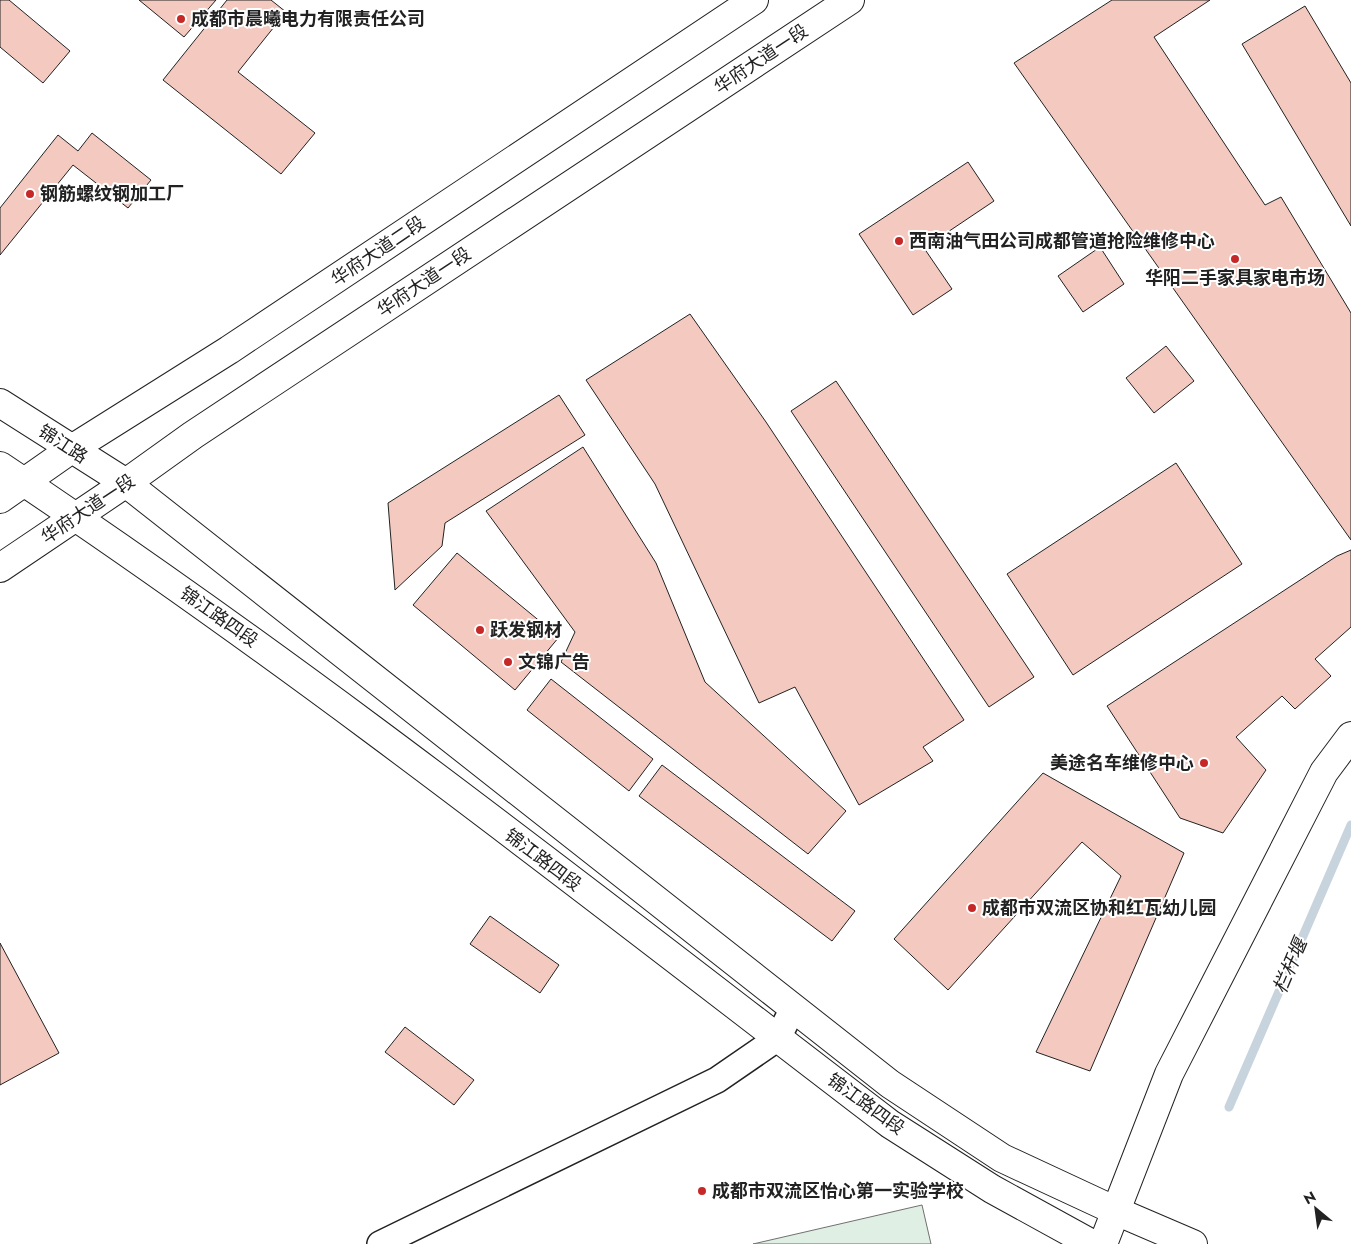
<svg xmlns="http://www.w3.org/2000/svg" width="1351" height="1244" viewBox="0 0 1351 1244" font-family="Jost,'Noto Sans SC',sans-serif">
<rect width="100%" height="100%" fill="#fff"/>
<path fill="#e0efe3" stroke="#6f6f6f" d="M922 1205 931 1244H753Z"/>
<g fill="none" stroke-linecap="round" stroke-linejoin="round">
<path stroke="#c7d3dd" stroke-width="9" d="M1229 1107 1351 825"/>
</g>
<path fill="#f3c9c0" stroke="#222" d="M0 0H9L70 51 43 83 0 47Z
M139 0H216L184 37Z
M227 0H271L286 12 238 72 315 133 281 174 163 80Z
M1112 0H1210L1154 37 1265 205 1281 197 1351 313V540L1014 63Z
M1305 6 1351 83V226L1242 44Z
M92 133 151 180 128 208 73 165 0 255V208L58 135 78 151Z
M968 162 994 201 924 248 952 289 913 315 859 234Z
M1100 247 1124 284 1083 312 1058 276Z
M690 314 766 422 964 720 923 747 933 761 859 805 795 687 759 703 655 484 586 380Z
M1166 346 1194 381 1154 413 1126 378Z
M836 381 1034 677 989 707 791 411Z
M559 395 585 435 445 523 442 546 395 590 388 503Z
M583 447 656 563 705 682 846 811 808 854 561 662 575 632 486 511Z
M1176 463 1242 564 1073 675 1007 574Z
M1351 550V627L1315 659 1331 676 1295 709 1282 696 1236 737 1266 770 1223 833 1180 818 1107 706 1337 556Z
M457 553 559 637 515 690 413 605Z
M551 679 653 759 629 791 527 710Z
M662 765 855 911 832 941 639 796Z
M1043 773 1184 853 1090 1071 1036 1052 1121 876 1082 842 948 990 894 939Z
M490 916 559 965 540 993 470 944Z
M0 943 59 1053 0 1085Z
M405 1027 474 1080 454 1105 385 1052Z"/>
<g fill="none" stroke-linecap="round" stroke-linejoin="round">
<defs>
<path id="street" d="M380 1244 717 1080 778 1038 793 1008"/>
<path id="secondary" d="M0 403 126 483 890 1084 1002 1158 1116 1211 1193 1244
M0 466C307 670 597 900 890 1124L992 1189 1092 1244
M0 499 70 450 229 350 754 0
M0 568 126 483 193 435 850 0
M1103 1244 1169 1074 1324 772 1351 736"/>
</defs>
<use href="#street" stroke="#222" stroke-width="28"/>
<use href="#secondary" stroke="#222" stroke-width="30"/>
<use href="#street" stroke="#fff" stroke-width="25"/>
<use href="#secondary" stroke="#fff" stroke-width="28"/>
</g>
<g fill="#c62828" stroke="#fff" stroke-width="2">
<circle cx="181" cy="19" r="5"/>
<circle cx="30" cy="194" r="5"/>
<circle cx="899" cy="241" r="5"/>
<circle cx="1235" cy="259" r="5"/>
<circle cx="480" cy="630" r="5"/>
<circle cx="508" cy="662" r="5"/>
<circle cx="1204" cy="763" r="5"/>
<circle cx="972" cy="908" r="5"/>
<circle cx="702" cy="1191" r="5"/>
</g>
<g text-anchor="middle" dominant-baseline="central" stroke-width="4" stroke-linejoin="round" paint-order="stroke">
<g font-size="18" font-weight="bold" fill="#222" stroke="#fff" text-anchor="start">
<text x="191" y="19">成都市晨曦电力有限责任公司</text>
<text x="40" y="194">钢筋螺纹钢加工厂</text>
<text x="909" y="241">西南油气田公司成都管道抢险维修中心</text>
<text x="1235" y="278" text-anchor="middle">华阳二手家具家电市场</text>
<text x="490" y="630">跃发钢材</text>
<text x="518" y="662">文锦广告</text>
<text x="1194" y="763" text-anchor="end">美途名车维修中心</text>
<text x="982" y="908">成都市双流区协和红瓦幼儿园</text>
<text x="712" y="1191">成都市双流区怡心第一实验学校</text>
</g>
<g font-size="18" fill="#222" stroke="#fff">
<text transform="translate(761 59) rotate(-34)">华府大道一段</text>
<text transform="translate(378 251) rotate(-34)">华府大道二段</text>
<text transform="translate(424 282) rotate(-34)">华府大道一段</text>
<text transform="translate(63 444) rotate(33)">锦江路</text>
<text transform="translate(88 509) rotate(-34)">华府大道一段</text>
<text transform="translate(219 617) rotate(35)">锦江路四段</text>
<text transform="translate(543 860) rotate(37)">锦江路四段</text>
<text transform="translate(866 1104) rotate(36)">锦江路四段</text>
</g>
<g font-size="19" font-style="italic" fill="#222" stroke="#fff">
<text transform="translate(1290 966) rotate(-67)">栏杆堰</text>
</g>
</g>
<g transform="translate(1316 1209) rotate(331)" stroke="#ffffff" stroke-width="4" paint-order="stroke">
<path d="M0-4L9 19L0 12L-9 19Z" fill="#222222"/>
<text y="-8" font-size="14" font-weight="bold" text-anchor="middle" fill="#222222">N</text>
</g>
</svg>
